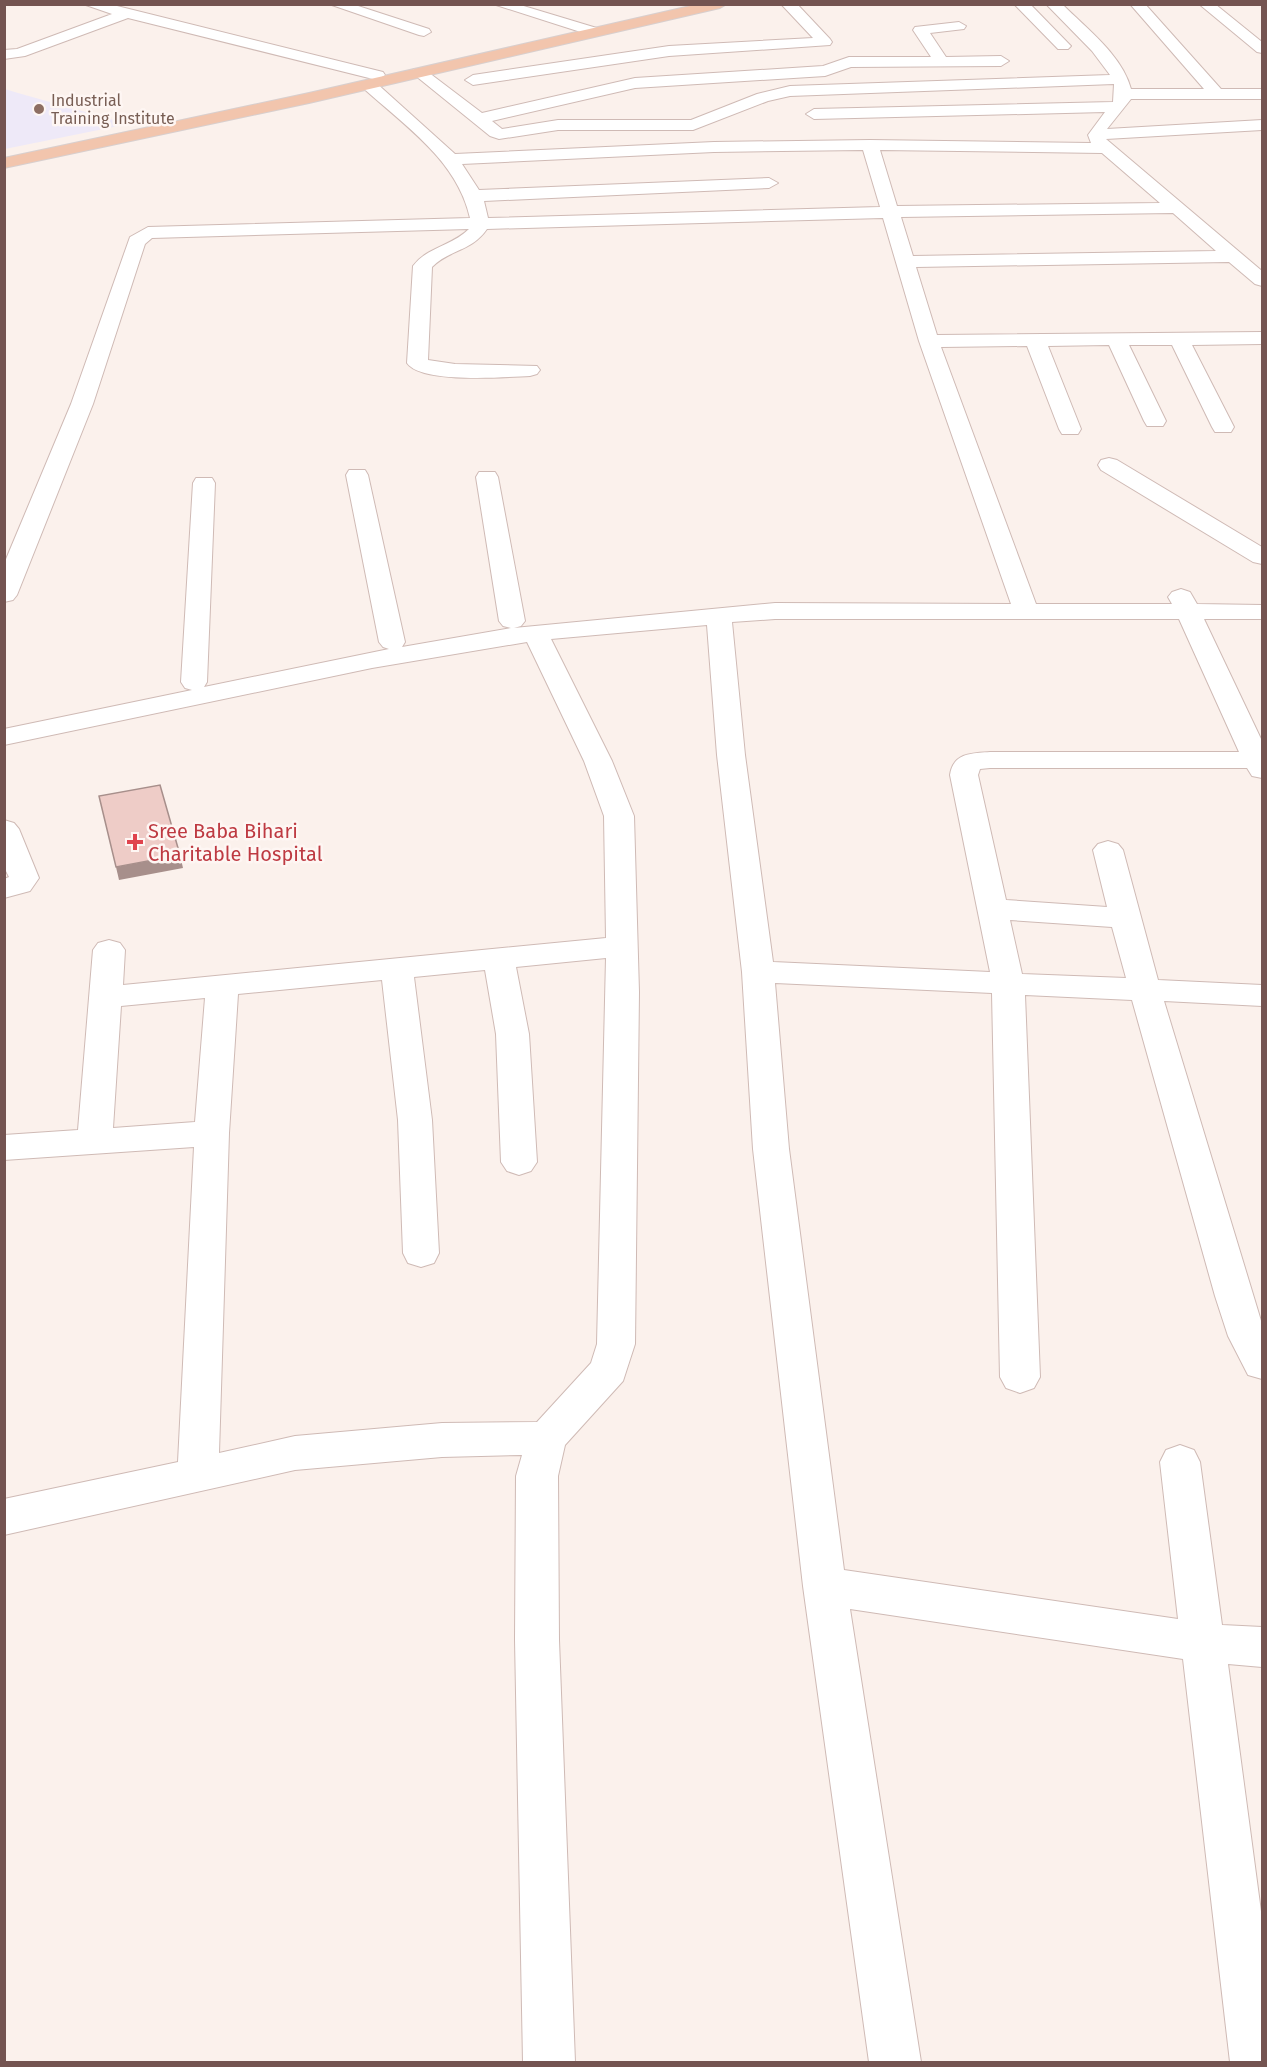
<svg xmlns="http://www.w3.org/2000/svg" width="1267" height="2067" viewBox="0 0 1267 2067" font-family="'Fira Sans',sans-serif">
<rect width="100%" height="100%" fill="#fbf1ec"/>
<path fill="#eee9f8" d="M5 89 18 93 128 124 5 149Z"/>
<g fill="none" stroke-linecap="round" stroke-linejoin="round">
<defs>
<path id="minor" d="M83 4H109L383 72 385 75 377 80 128 18 25 56 4 59V50L17 49 112 14Z
M329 4H352L429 29 431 32 424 36 419 35Z
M493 4H517L600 29 602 32 595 36 590 35Z
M781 4H797L830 39 832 42 830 45 669 56 473 85 465 80 473 75 669 46 813 38Z
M1014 4H1030L1068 43 1071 46 1068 49H1058Z
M1046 4H1062C1086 28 1122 55 1131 89H1204L1130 4H1145L1221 89H1262V99H1131L1107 129 1262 120V130L1106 139 1262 271V286L1255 284 1229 262 916 267 937 335 1262 332V344L1192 345 1234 427 1231 432H1215L1212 427 1172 345H1129L1166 421 1163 426H1147L1144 421 1109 345 1048 346 1081 429 1078 434H1062L1059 429 1027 346 941 347 1036 604H1172L1168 597 1172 592 1181 589 1190 592 1197 604 1262 605V619H1204L1262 741V778L1252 776 1247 768H990L980 769 978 775 1006 900 1107 907 1093 850 1098 844 1108 841 1118 844 1123 850 1158 980 1262 985V1006L1164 1001 1262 1324V1379L1248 1375 1228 1336 1215 1296 1132 1000 1025 995 1040 1377 1034 1388 1020 1393 1006 1388 1000 1377 992 993 775 983 789 1149 844 1570 1178 1619 1160 1462 1166 1450 1180 1445 1194 1450 1200 1462 1222 1625 1262 1627V1667L1228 1664 1262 1919V2062H1230L1183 1659 850 1609 921 2062H869L803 1586 753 1149 742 972 717 755 707 625 551 639 612 761 634 816 639 992 635 1344 623 1381 565 1445 558 1476 559 1640 575 2062H523L515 1640 516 1476 522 1455 442 1457 295 1470 4 1535V1499L178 1462 194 1147 4 1160V1135L78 1130 93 950 98 943 109 940 120 943 125 950 123 985 606 938 604 816 584 761 527 642 372 668 4 745V729L192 690 185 688 181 682 193 483 196 478H212L215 483 207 682 204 687 389 649 383 647 379 642 346 475 349 470H365L368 475 405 642 402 647 511 628 503 626 499 621 476 477 479 472H495L498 477 525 621 521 626 514 628 775 603 1011 604 919 341 883 218 487 229C471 252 450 249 432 267L428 360 455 364 537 366 540 370 537 374 530 376C505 377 421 384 407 363L413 266C427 247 452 246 469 229L152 238 145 244 93 404 17 595 13 600 4 602V564L71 404 130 237 148 227 470 218C457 160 405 126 362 87L360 84 362 81H374L455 154 714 142 870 140 1091 143 1088 135 1105 112 814 119 806 114 814 109 1113 102 1114 84 790 96 768 101 693 130H558L499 139 490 136 411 72 414 69H424L482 113 635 78 823 66 849 57H931L913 30 915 27 959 22 966 26 964 29 930 33 946 57 1001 56 1009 61 1001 66 851 67 825 76 635 88 492 121 502 129 558 120H691L757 94 790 86 1110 75 1092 51ZM863 150 880 207 488 218 484 201 769 188 778 183 769 178 479 190 462 164 714 152ZM880 150 1102 153 1160 203 897 206ZM1173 213 1216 251 913 256 901 217ZM775 619H1179L1239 752H990C972 753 953 753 950 775L990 972 773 962 745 755 732 622ZM1010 920 1112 927 1126 978 1022 974ZM606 958 597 1344 591 1363 537 1422 442 1423 295 1436 219 1453 229 1133 238 994 382 980 398 1120 403 1253 408 1263 421 1267 434 1263 439 1253 432 1120 414 977 485 970 496 1034 501 1162 507 1171 519 1175 531 1171 537 1162 529 1034 516 967ZM205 998 195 1122 113 1128 121 1006Z
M1199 4H1215L1262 42V53L1257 52Z
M1109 458 1117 460 1262 547V564L1253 562 1101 470 1098 465 1101 460Z
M4 820 14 823 19 829 39 878 30 891 4 898V879L9 877 4 867Z"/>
<path id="major" d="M699 4H727L720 8 309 103 4 168V158L309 93Z"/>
</defs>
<use href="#minor" stroke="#cfbab5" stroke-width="2"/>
<use href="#major" stroke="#d8cfce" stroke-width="2"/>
<use href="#minor" fill="#fff" fill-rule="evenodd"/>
<use href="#major" fill="#f2c5ad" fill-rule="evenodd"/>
</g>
<path fill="#a78f8b" d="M180 855 183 868 119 880 116 867Z"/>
<path fill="#eeccc7" stroke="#a78f8b" stroke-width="1.5" d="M160 785 180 855 116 867 99 796Z"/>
<circle fill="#8d6e63" stroke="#fef6f3" stroke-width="2" cx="39" cy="109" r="6"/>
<path fill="#e0444e" stroke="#fef6f3" stroke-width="2" d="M132 833h6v6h6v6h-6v6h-6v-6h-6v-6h6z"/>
<g text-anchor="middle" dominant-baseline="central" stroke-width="5" stroke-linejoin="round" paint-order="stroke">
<g font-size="16" fill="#785e54" stroke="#fef6f3" text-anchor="start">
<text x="51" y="100">Industrial<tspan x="51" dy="18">Training Institute</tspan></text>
</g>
<g font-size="20" fill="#be3a42" stroke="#fef6f3" text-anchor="start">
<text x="148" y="831">Sree Baba Bihari<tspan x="148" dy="23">Charitable Hospital</tspan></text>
</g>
</g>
<rect width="1267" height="2067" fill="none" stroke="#745451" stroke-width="12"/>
</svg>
